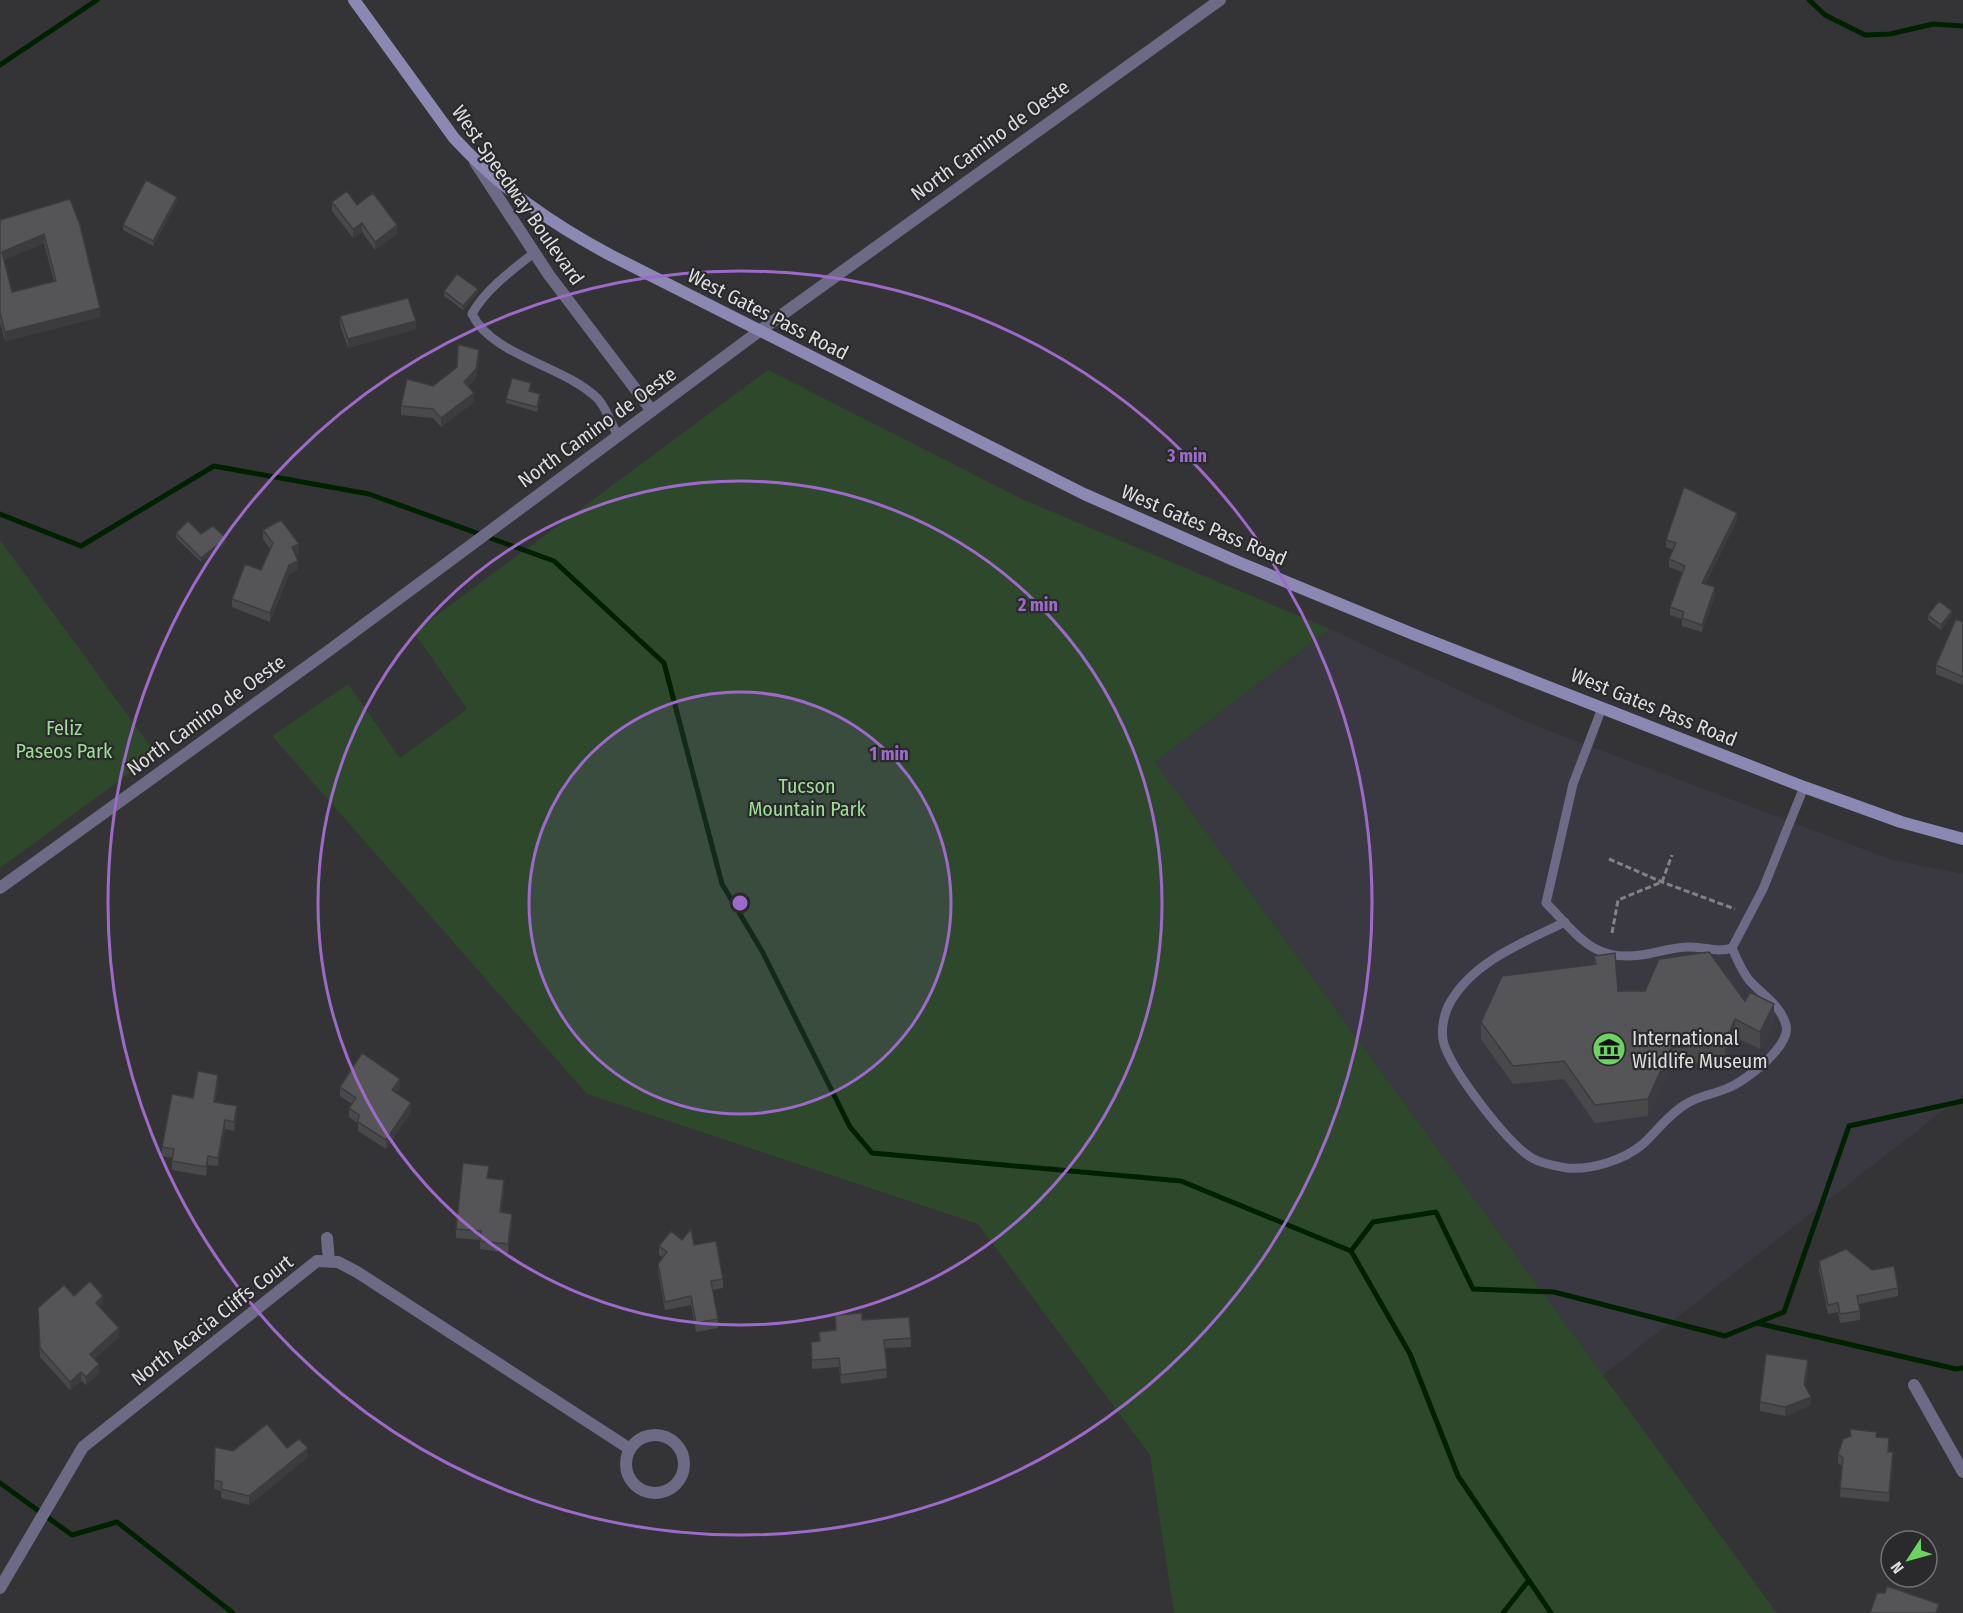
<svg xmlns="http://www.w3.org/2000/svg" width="1963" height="1613" viewBox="0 0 1963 1613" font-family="'Fira Sans Condensed',sans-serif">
<rect width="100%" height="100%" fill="#343436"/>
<path fill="#3a3942" d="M1330 629 1531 724 1892 860 1963 874V1095L1603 1375 1155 762Z"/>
<path fill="#2d482a" d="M768 370 1024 500 1330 629 1155 762 1777 1613H1174L1150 1455 978 1224 587 1094 272 736 348 684 400 758 467 709 414 632Z
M0 540 156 754 0 868Z"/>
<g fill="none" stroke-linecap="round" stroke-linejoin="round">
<path stroke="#002100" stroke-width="5" d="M1809 0 1825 15 1865 35 1890 34 1933 24 1963 26
M0 65 97 0
M0 514 81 546 214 466 369 494 554 561 664 663 722 884 762 951 850 1127 872 1153 1181 1181 1351 1251 1410 1354 1458 1476 1551 1613
M1351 1251 1373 1222 1436 1212 1473 1289 1554 1292 1725 1336 1784 1312 1849 1126 1963 1101
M1757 1323 1956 1369 1963 1368
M0 1483 72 1535 117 1522 233 1613
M1503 1613 1529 1580"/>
<path stroke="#828284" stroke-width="3" stroke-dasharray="6 3" stroke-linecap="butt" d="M1609 859 1662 882 1735 909
M1612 933 1618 900 1662 882 1672 855"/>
<path stroke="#6c6a85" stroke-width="9" d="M534 253C512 270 485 290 472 314 493 357 564 365 598 399 606 408 612 425 618 436
M1602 708 1573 784 1546 903C1577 934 1592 962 1641 955 1657 953 1675 946 1691 947 1706 947 1717 953 1732 948L1763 889 1804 787
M1565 922C1525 942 1475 960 1451 1001 1444 1012 1440 1031 1444 1044 1453 1072 1507 1143 1532 1158 1542 1164 1556 1166 1567 1168 1592 1170 1624 1160 1643 1144 1657 1131 1669 1114 1686 1104 1698 1096 1715 1094 1728 1088 1746 1081 1792 1045 1786 1025 1780 1004 1762 995 1749 980 1741 970 1737 959 1732 948"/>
<path stroke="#6c6a85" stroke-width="12" d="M758 332 1220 0
M327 1238 329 1261
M1914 1385 1963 1472
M626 1464a29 29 0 1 1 58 0a29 29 0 1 1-58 0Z
M0 1588 83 1447 317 1261 338 1262 357 1272 630 1449"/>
<path stroke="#6c6a85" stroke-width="12" d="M475 162 549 275 652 411
M0 888 331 649 758 332"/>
<path stroke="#8b88b3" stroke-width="12" d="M354 0 454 138C500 188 552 224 612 256L1084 494 1238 562 1413 634 1804 787 1901 822 1963 839"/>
</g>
<path fill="#49494c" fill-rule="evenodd" d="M70 199 100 317 5 341 0 322V220ZM44 243 54 282 12 292 4 260Z
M177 202 153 246 123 230V225Z
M332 202 357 205 397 234 375 250 362 232 353 238 332 211Z
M444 291 478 293 463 310 444 296Z
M340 316 416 329 348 348 340 325Z
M479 358 476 378 468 386 474 402 441 427 433 418 401 415V406Z
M531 388 530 391 540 399 537 412 506 403V399Z
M1737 520 1705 584 1715 595 1702 632 1682 626V619L1670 615V607L1682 572 1669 567V559L1673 550 1666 547V540Z
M263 530 299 553 295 555 298 570 289 574 270 622 232 607V599L261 570 270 549 263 539Z
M176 533 201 534 226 543 201 562 176 538Z
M1928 615H1952L1941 630 1928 620Z
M1963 622V685L1936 674V665Z
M1594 956 1618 991 1745 1001 1774 1021 1760 1049 1735 1037 1725 1060 1671 1066 1648 1116 1595 1123 1564 1079 1513 1084 1481 1039V1022L1594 964Z
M218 1084 215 1102 237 1115 234 1131 225 1129 218 1166 208 1165 206 1176 172 1170V1158L162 1156V1147L193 1098Z
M340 1087 400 1088 396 1093 411 1112 386 1149 358 1131V1123L349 1117V1108L352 1104 340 1096Z
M488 1178 504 1189 501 1213 512 1223 508 1253 480 1249V1240L456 1238V1229Z
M682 1240 723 1279V1288L712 1290 718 1319V1328L696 1332 691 1305 665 1310 658 1272V1264L663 1257 659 1255V1246Z
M1819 1261 1872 1270 1898 1288V1296L1859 1304 1860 1311V1320L1840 1323 1838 1312 1828 1314 1819 1270Z
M74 1296 103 1305 100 1307 119 1337 94 1359 99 1373 86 1385 81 1381 70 1390 40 1357 38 1308Z
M835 1315 862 1320 911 1338V1347L885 1348 887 1378 841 1384 839 1367 812 1369 811 1342 819 1341V1332L835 1330Z
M1808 1369 1805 1387 1811 1405 1785 1416 1760 1411V1402Z
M1850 1429 1877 1437 1889 1452 1893 1461 1889 1502 1840 1497 1842 1466 1838 1463V1454L1850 1437Z
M215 1447 233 1451 287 1448 308 1457 249 1505 221 1498V1491L214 1489Z"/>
<path fill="#3c3c3e" d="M177 197V202L153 246V241Z
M362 223V232L353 238V229Z
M397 225V234L375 250V242Z
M44 234V243L2 261V252Z
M478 289V293L463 310V306Z
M100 308V317L5 341V332Z
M416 321V329L348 348V339Z
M479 350V358L476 378 464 390V382Z
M474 393V402L441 427V418Z
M1737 513V520L1702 590V583Z
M226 538V543L201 562V558Z
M299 544V553L292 556V547Z
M298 561V570L289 574 270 622V613L289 565Z
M1715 587V595L1702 632V625Z
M1952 611V615L1941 630V625Z
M1774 1004V1021L1760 1049V1032Z
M1735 1019V1037L1725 1060V1042Z
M1671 1048V1066L1648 1116V1099Z
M218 1075V1084L214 1111V1102Z
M400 1079V1088L392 1099V1090Z
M411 1103V1112L386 1149V1140Z
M237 1106V1115L234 1131V1122Z
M225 1120V1129L218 1166V1158Z
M208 1156V1165L206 1176V1167Z
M504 1180V1189L500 1221V1212Z
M512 1214V1223L508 1253V1244Z
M103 1296V1305L96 1311V1303Z
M119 1328V1337L90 1363V1354Z
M1808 1360V1369L1804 1393V1384Z
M99 1364V1373L86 1385V1377Z
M81 1372V1381L70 1390V1382Z
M1811 1397V1405L1785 1416V1407Z
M308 1448V1457L249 1505V1496Z
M1893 1452V1461L1889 1502V1493Z"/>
<path fill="#555558" stroke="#3c3c3e" stroke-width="1.5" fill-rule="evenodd" d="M146 180 177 197 153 241 123 225Z
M347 191 357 205 373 193 397 225 375 242 362 223 353 229 332 202Z
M70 199 80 225 100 308 5 332 0 313V220ZM44 234 56 281 12 292 2 252Z
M457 274 478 289 463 306 444 291Z
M408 298 416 321 348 339 340 316Z
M458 344 479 350 476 369 464 382 474 393 441 418 433 409 401 406 407 379 433 386 457 367Z
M512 378 531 383 529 391 540 394 537 407 506 399Z
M1684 487 1737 513 1702 583 1715 587 1702 625 1682 618 1684 612 1670 607 1685 566 1669 559 1676 543 1666 540Z
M281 520 299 544 292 547 298 561 289 565 270 613 232 599 245 564 261 570 273 543 263 530Z
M188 521 201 534 213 526 226 538 201 558 176 533Z
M1939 601 1952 611 1941 625 1928 615Z
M1956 619 1963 622V677L1936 665Z
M1709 952 1745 1001 1750 992 1774 1004 1760 1032 1735 1019 1725 1042 1671 1048 1648 1099 1595 1105 1564 1061 1513 1066 1481 1022 1502 976 1596 964 1594 956 1615 953 1618 991H1645L1659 959Z
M362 1053 400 1079 392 1090 411 1103 386 1140 358 1122 359 1115 349 1108 356 1098 340 1087Z
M198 1071 218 1075 214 1102 237 1106 234 1122 225 1120 218 1158 208 1156 206 1167 172 1161 174 1149 162 1147 172 1094 193 1098Z
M463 1163 489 1166 487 1178 504 1180 500 1212 512 1214 508 1244 480 1241 481 1231 456 1229Z
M691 1229 694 1245 716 1241 723 1279 711 1281 718 1319 696 1323 691 1296 665 1302 658 1264 667 1252 659 1246 671 1231 682 1240Z
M1846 1249 1872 1270 1894 1266 1898 1288 1857 1296 1860 1311 1840 1314 1838 1303 1828 1305 1819 1261Z
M90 1281 103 1296 96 1303 119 1328 90 1354 99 1364 86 1377 81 1372 70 1382 40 1348 38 1308 64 1285 74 1296Z
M862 1313V1320L909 1317 911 1338 884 1340 887 1369 841 1375 839 1358 812 1360 811 1342 820 1341 819 1332 836 1330 835 1315Z
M1766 1354 1808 1360 1804 1384 1811 1397 1785 1407 1760 1402Z
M267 1424 287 1448 299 1439 308 1448 249 1496 221 1489 222 1482 214 1480 215 1447 233 1451Z
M1850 1429 1877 1432 1876 1437 1889 1438 1888 1452H1893L1889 1493 1840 1488 1843 1458 1838 1454 1843 1439 1851 1436Z
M1887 1586 1939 1604 1936 1613H1870L1877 1593H1885Z"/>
<circle cx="740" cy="903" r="211" fill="#9d6aca" fill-opacity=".12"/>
<g fill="none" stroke="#9d6aca" stroke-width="3">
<circle cx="740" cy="903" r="211"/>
<circle cx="740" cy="903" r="422"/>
<circle cx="740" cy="903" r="632"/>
</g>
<defs>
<symbol id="museum-disc" viewBox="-11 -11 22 22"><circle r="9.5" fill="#6cd362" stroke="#2a2a2c"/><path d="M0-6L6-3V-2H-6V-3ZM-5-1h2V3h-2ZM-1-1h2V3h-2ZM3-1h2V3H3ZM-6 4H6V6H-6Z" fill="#111"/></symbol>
</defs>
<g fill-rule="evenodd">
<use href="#museum-disc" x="1590" y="1030" width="38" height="38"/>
</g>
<g text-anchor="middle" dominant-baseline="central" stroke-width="4.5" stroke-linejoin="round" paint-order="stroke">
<g font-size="20" fill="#ddddde" stroke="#2a2a2c">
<text transform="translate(990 140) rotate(-36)">North Camino de Oeste</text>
<text transform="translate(518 195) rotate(55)">West Speedway Boulevard</text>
<text transform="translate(768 314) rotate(27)">West Gates Pass Road</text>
<text transform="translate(597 427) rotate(-36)">North Camino de Oeste</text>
<text transform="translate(1204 525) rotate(23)">West Gates Pass Road</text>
<text transform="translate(1654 707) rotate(22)">West Gates Pass Road</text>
<text transform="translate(206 715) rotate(-36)">North Camino de Oeste</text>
<text transform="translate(212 1320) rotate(-38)">North Acacia Cliffs Court</text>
</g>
<g font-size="20" fill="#9cdf94" stroke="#2a2a2c">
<text x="64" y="728">Feliz<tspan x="64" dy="23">Paseos Park</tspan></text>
<text x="807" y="786">Tucson<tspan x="807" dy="23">Mountain Park</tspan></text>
</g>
<g font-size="20" fill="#ddddde" stroke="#2a2a2c" text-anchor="start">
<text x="1632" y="1038">International<tspan x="1632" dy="23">Wildlife Museum</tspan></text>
</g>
</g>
<circle cx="740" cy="903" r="9" fill="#9d6aca" stroke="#2a2a2c" stroke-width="3"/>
<g font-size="18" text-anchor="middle" font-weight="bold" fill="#9d6aca" stroke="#2a2a2c" stroke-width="4.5" stroke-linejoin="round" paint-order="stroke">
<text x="1187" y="462">3 min</text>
<text x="1038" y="611">2 min</text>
<text x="889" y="760">1 min</text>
</g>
<g transform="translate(1909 1559) rotate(234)"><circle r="28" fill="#2a2a2c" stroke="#727273" stroke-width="1.5"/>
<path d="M0-4.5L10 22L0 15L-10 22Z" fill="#6cd362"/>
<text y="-9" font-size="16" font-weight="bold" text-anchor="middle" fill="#ddddde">N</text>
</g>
</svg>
